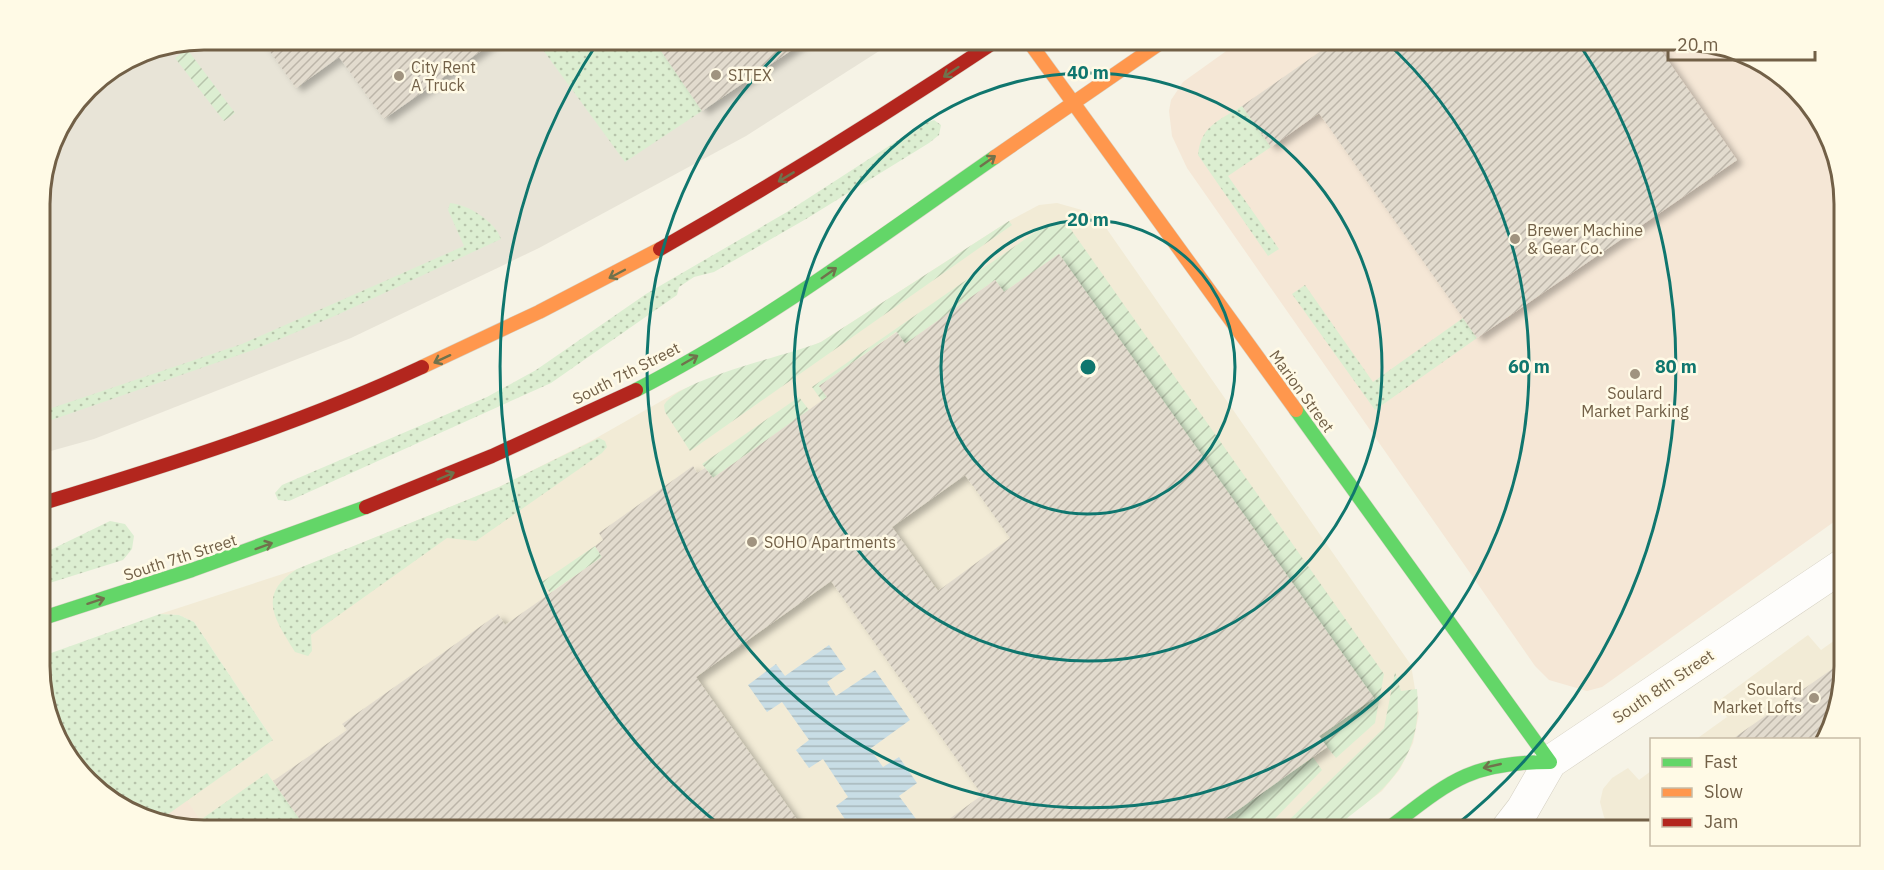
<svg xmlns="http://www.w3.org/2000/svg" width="1884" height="870" viewBox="0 0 1884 870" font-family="'IBM Plex Sans',sans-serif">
<defs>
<pattern id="grass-dots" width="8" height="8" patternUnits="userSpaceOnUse" patternTransform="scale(1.5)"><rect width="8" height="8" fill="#dceed1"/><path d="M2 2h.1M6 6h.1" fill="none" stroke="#b7c4ab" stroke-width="1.8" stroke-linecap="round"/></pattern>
<pattern id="garden-furrows" width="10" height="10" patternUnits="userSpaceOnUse" patternTransform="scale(1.5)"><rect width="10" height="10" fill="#dceed1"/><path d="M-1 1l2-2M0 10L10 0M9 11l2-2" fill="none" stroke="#b7c4ab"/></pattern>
<pattern id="water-rules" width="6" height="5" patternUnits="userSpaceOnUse" patternTransform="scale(1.5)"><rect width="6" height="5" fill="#c8dde5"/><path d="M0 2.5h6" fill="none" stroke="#a7b7bb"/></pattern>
<pattern id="building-hatch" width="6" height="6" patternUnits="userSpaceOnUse" patternTransform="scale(1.5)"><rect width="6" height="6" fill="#e2dbce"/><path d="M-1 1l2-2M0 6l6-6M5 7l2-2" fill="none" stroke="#bcb5a9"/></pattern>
<filter id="shadow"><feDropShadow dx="6" dy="4" stdDeviation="3" flood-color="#0004"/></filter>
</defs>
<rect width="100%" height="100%" fill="#f6f3e6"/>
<path fill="#f2ebd6" d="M1057 203 1089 212 1104 225 1411 665 1419 713 1413 743 1400 769 1382 791 1329 831H207L199 821 187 800 273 740 194 622 179 615 160 614 298 569 499 487 591 441 679 391 719 375 795 353 821 342 1009 221 1039 205Z
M1845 633V667L1832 730 1824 739 1695 740 1727 717 1717 702 1808 635 1821 650Z
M1628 768 1639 780 1651 771V831H1614L1604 817 1600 802 1603 789 1612 778Z"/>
<path fill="#f5e7d6" d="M1243 39H1680L1744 52 1811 104 1844 183 1845 514 1602 687 1587 691 1549 680 1535 666 1187 168 1172 136 1169 111 1171 100 1183 82Z
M187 800 207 831 156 822Z"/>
<path fill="#e8e4d7" d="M204 39H898L746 136 539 248 351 338 94 439 40 454 39 193 56 131 95 80 141 51Z"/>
<path fill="url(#grass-dots)" d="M535 39H653L702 111 625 162Z
M1242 106 1271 147 1228 176 1279 249 1268 256 1198 155C1201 125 1219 121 1242 106Z
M934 120 941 125 939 135 929 143 806 219 714 272 694 277 679 287 677 295 551 383 289 501 278 500 275 493 282 485 487 397 536 370 646 294 787 212 923 124Z
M450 203C467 204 496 222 501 239L337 315 256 349 40 424V412L242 344 464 246 448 210Z
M1305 285 1373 382 1463 318 1477 338 1375 410 1292 294Z
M599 438 605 441 607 447 602 453 476 541 447 538 311 635 312 651 308 656 295 652C275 619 256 595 297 569L499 487Z
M110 521 125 524 134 536 132 549 123 560 40 586V555Z
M160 614 179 615 194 622 273 740 157 822 140 818 73 766 40 688V657Z
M267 773 308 831H207L199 821Z"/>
<path fill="url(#garden-furrows)" d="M187 49 235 113 224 121 175 58Z
M1009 221 1012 225 690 451 665 412 664 405C680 378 787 356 821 342Z
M1065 221 1384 674 1375 723 1336 758 1319 737 1373 698 1059 254 1004 292 995 280 905 344 896 332 819 386 827 397 822 401 812 387 1034 233 1048 224Z
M799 397 809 410 713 478 702 464Z
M595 546 602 557 550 593 542 582Z
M1395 672 1401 691 1417 689C1422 745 1400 779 1356 811 1348 817 1338 827 1330 830 1317 835 1296 831 1283 831L1286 823 1384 728Z
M1313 757 1322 770 1263 831H1208Z"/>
<path fill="url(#water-rules)" d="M829 645 846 669 827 682 836 696 875 670 910 720 870 749 883 767 899 757 917 783 899 796 919 823 908 831H872L865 822 853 831 836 806 848 797 823 759 809 768 796 750 809 740 782 702 767 712 748 685 776 664 785 676Z"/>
<path fill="url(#building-hatch)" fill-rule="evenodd" filter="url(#shadow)" d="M261 39H498L384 119 339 57 296 88Z
M653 39H808L702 111Z
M1338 39H1653L1737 160 1477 338 1319 113 1271 147 1242 106Z
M1059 254 1374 698 1319 736 1327 747 1208 831H933L982 795 831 581 696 677 805 831H308L273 781 347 730 342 724 498 614 505 625 602 557 595 546 603 540 599 533 693 466 697 473 705 468 713 478 827 397 819 386 897 332 905 344 995 280 1004 292ZM965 475 1010 538 938 591 892 527Z
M1845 660 1832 730 1824 740H1731Z"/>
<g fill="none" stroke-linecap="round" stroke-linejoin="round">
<defs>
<path id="street" d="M1506 831 1523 809 1550 762 1845 564"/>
<path id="fast" d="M636 390C763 325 878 238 995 157
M1296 410 1550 762
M40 619 192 570 366 507
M1385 831C1448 783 1467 762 1550 762"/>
<path id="slow" d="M1027 39 1296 410
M995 157 1166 39
M422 367 539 312 660 249"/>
<path id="jam" d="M660 249C776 183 888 113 999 39
M40 504C169 465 300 424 422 367
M366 507 492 456 636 390"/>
</defs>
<use href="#street" stroke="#d4cfc1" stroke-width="34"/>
<use href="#fast" stroke="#d6d0c3" stroke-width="15"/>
<use href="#slow" stroke="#d6d0c3" stroke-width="15"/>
<use href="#jam" stroke="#d6d0c3" stroke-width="15"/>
<use href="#street" stroke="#fefdfb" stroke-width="33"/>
<use href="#fast" stroke="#63d668" stroke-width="14"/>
<use href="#slow" stroke="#ff974d" stroke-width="14"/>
<use href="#jam" stroke="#b3261e" stroke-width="14"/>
</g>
<defs><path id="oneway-shaft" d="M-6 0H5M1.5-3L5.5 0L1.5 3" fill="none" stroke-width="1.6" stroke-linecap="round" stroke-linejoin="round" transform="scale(1.5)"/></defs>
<g stroke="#70724c">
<use href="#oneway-shaft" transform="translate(951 72) rotate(146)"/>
<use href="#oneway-shaft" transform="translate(988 161) rotate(-35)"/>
<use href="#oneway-shaft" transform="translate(786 177) rotate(149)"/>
<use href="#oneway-shaft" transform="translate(829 273) rotate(-35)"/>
<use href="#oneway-shaft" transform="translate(617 274) rotate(152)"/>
<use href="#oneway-shaft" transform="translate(442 359) rotate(155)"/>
<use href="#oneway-shaft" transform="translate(690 360) rotate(-30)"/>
<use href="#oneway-shaft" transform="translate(446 476) rotate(-23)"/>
<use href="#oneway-shaft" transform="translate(264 546) rotate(-20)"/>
<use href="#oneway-shaft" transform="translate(96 601) rotate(-18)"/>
<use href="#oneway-shaft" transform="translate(1492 766) rotate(167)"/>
</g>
<g fill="none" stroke="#0f766e" stroke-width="3">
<circle cx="1088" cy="367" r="147"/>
<circle cx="1088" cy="367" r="294"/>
<path d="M1383 39A441 441 0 1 1 793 39"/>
<path d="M726 830A588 588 0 0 1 598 42M1578 42A588 588 0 0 1 1450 830"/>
</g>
<g fill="#a0937f" stroke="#fffae6" stroke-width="2">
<circle cx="716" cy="75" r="6"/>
<circle cx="399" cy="76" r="6"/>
<circle cx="1515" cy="239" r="6"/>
<circle cx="1635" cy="374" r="6"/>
<circle cx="752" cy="542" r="6"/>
<circle cx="1814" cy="698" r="6"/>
</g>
<g text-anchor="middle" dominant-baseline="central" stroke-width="5" stroke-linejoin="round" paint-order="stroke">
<g font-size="16" fill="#726047" stroke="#fffae6" text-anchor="start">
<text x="411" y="67">City Rent<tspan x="411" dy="18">A Truck</tspan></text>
<text x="728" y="75">SITEX</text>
<text x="1527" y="230">Brewer Machine<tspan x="1527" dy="18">&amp; Gear Co.</tspan></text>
<text x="1635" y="393" text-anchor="middle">Soulard<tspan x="1635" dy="18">Market Parking</tspan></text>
<text x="764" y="542">SOHO Apartments</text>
<text x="1802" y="689" text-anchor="end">Soulard<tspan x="1802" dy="18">Market Lofts</tspan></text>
</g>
<g font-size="16" fill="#726047" stroke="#fffae6">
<text transform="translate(626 373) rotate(-27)">South 7th Street</text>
<text transform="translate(1302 391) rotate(54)">Marion Street</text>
<text transform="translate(180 557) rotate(-18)">South 7th Street</text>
<text transform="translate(1663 686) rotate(-34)">South 8th Street</text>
</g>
</g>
<path d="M0 0H1884V870H0ZM204 50H1680A154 154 0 0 1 1834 204V666A154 154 0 0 1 1680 820H204A154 154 0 0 1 50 666V204A154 154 0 0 1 204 50Z" fill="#fffae6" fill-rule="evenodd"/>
<path fill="none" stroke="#726047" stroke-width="3" d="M204 50H1680A154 154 0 0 1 1834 204V666A154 154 0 0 1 1680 820H204A154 154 0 0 1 50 666V204A154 154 0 0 1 204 50Z"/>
<circle cx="1088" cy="367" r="9" fill="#0f766e" stroke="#fffae6" stroke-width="3"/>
<g font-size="18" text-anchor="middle" font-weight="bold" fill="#0f766e" stroke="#fffae6" stroke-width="5" stroke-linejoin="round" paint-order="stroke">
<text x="1088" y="79">40 m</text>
<text x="1088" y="226">20 m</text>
<text x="1529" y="373">60 m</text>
<text x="1676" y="373">80 m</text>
</g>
<rect x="1650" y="738" width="210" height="108" fill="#fffae6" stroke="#c7bca6" stroke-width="1.5"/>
<rect x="1662" y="758" width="30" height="9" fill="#63d668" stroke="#c7bca6" stroke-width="1.5"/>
<text x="1704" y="768" font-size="18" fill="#726047">Fast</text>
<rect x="1662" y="788" width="30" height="9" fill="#ff974d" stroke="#c7bca6" stroke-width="1.5"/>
<text x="1704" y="798" font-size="18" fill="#726047">Slow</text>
<rect x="1662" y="818" width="30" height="9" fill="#b3261e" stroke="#c7bca6" stroke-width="1.5"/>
<text x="1704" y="828" font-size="18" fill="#726047">Jam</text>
<path d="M1668 51v9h147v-9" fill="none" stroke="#726047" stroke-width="3"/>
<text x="1677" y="51" font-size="18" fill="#726047" stroke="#fffae6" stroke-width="4.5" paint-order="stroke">20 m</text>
</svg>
